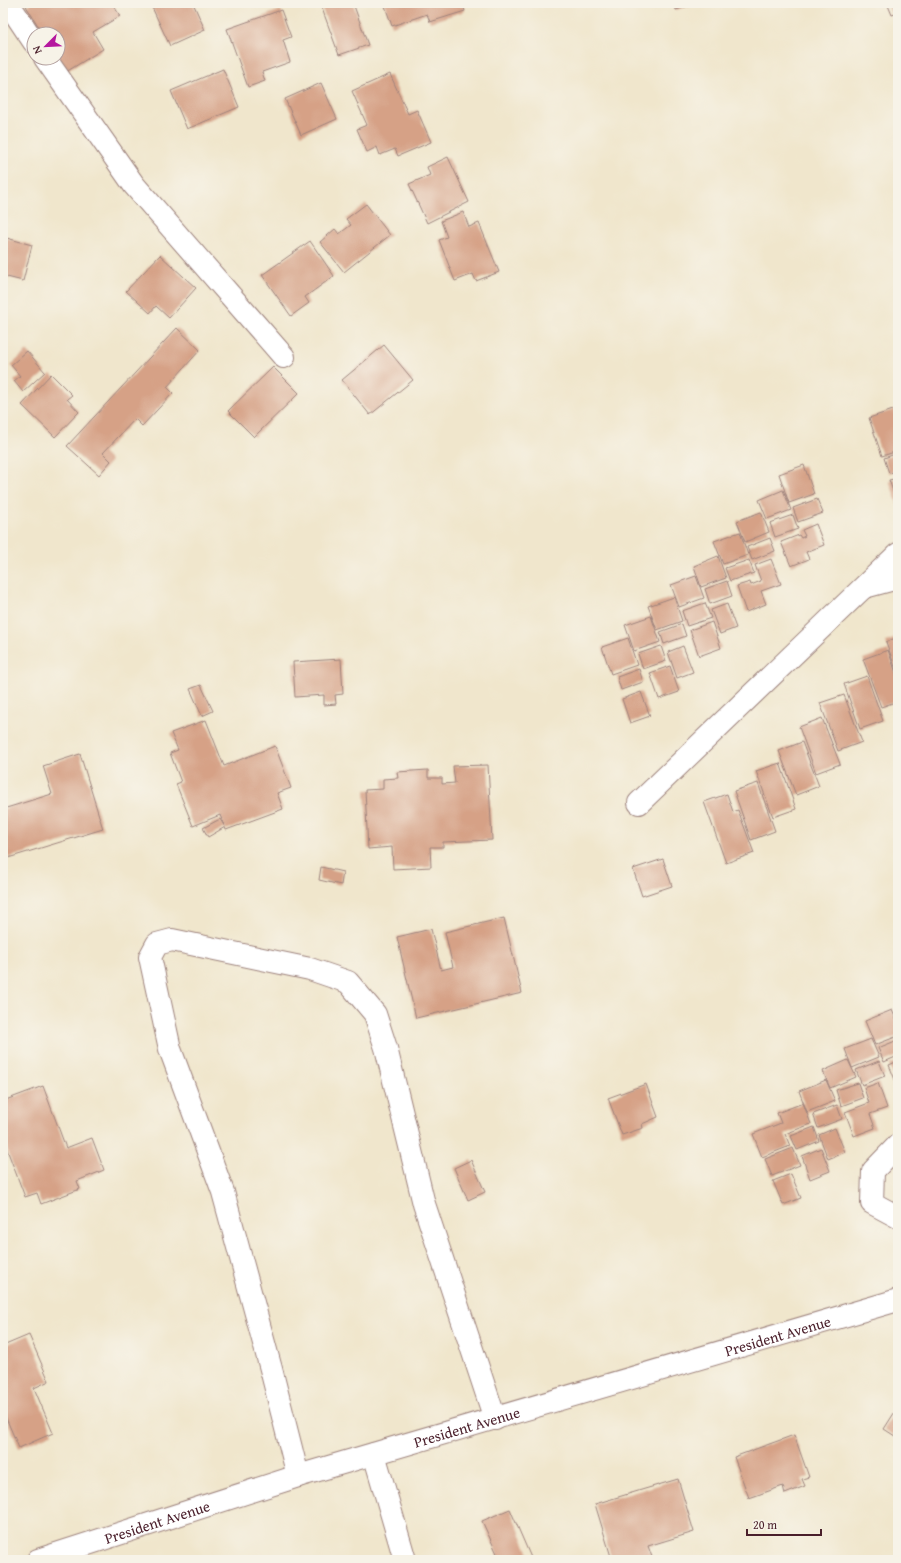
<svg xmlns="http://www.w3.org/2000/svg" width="901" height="1563" viewBox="0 0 901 1563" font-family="'Gentium Book Plus',serif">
<rect width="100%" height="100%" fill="#f7f3e8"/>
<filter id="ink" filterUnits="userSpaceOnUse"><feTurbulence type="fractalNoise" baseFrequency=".025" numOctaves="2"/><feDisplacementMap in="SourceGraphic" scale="8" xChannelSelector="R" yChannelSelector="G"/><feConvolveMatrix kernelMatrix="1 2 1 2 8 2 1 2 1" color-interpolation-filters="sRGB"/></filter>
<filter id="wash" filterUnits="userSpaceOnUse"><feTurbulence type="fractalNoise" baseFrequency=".012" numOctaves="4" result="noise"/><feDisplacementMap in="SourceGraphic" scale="16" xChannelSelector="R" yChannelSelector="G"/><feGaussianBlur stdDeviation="0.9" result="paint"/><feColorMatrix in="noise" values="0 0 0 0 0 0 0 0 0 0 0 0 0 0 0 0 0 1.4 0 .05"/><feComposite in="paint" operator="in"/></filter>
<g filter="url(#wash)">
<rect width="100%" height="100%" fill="#f0e6cc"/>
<g id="blocks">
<path fill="#d6a186" d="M31 3H112L120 16 93 32 103 49 66 72 58 59V34H43L26 6Z
M150 3H193L205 30 170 46Z
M320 3H353L368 45 339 55Z
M384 3H462L465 11 430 22 427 14 392 26Z
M674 3H697L676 10Z
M887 3H898V13L892 15Z
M281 10 291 37 283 40 290 62 262 72 265 81 248 87 227 29Z
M223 69 239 107 187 129 171 91Z
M390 74 408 114 417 110 431 142 398 156 395 149 380 155 377 147 367 152 357 129 367 125 352 91Z
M321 83 337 119 301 135 285 99Z
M448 157 469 202 427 223 409 184 430 175 427 167Z
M366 204 390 235 344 272 320 242 335 229 339 234 351 225 346 219Z
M463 212 469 227 479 223 499 272 476 281 473 274 455 281 439 240 447 237 441 221Z
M3 237 32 245 23 281 3 276Z
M310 241 334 276 305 297 309 303 291 316 262 275Z
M160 255 196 288 169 318 156 306 150 313 126 291Z
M177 328 200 350 167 387 173 393 142 426 135 419 103 453 111 461 99 475 67 446Z
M384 345 413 380 370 415 342 380Z
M27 351 45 372 23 392 14 381 20 376 11 365Z
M273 367 299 393 254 437 228 411Z
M51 374 72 395 67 399 79 412 55 437 22 405Z
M896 409 898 416V451L882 456 869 418Z
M898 453V471L889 473 884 458Z
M804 465 814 494 789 503 779 474Z
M898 478V505L889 480Z
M783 490 791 510 767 519 759 500Z
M817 499 823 513 798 522 793 508Z
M761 512 769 532 745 542 737 521Z
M793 515 798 529 775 537 770 523Z
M816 524 824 545 806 552 809 559 791 566 781 542 799 535 801 538 805 536 802 530Z
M740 532 748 555 723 564 714 541Z
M770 538 775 551 752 560 747 547Z
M718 556 726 578 701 587 694 566Z
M771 559 781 584 761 591 766 604 746 612 737 586 750 582 751 585 761 581 755 565Z
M749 560 754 573 730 581 725 568Z
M696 576 704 598 679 607 671 585Z
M727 581 732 596 710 604 705 589Z
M674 597 682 621 657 630 648 606Z
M705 603 711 618 687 626 682 611Z
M727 604 736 628 720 634 711 610Z
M651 616 660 642 634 651 625 625Z
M712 622 721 648 699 656 690 630Z
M682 624 686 636 664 644 660 632Z
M898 637V675L886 642Z
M628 638 637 665 611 674 602 647Z
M661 646 666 661 643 669 638 654Z
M683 646 693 672 677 678 668 652Z
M888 650 898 679V701L881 707 863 659Z
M341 659 343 694 335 695 336 704 324 705V695L295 697 293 662Z
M670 666 679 692 659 699 650 673Z
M639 669 643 682 621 690 617 677Z
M867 676 883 721 860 729 844 684Z
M201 685 213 711 202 716 190 689Z
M641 692 650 716 630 723 622 699Z
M844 695 862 742 838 751 820 703Z
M822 718 840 764 816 773 799 727Z
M206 720 224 766 275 746 291 788 277 793 283 809 226 830 220 815 193 826 176 784 181 782 170 753 178 750 171 733Z
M802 742 819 786 796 795 779 751Z
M80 754 103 829 8 858 3 841V809L52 794 43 766Z
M780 763 796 809 773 817 756 771Z
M488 765 492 840 443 842V847H430L431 867 393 869 392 847 368 849 365 790 383 789V779L398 778 397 772 428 770V778H442V784L455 783 453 766Z
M758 783 775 831 751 840 734 791Z
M727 794 733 812 738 810 754 853 726 863 704 802Z
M220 819 225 827 208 837 203 828Z
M663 859 672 886 642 896 633 869Z
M321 867 343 872 341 885 319 880Z
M504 918 522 993 416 1018 397 937 431 929 441 970 453 967 445 932Z
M892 1010 898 1024V1036L875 1045 865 1021Z
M871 1039 879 1057 852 1068 845 1049Z
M898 1040V1056L884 1062 878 1048Z
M848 1060 856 1077 830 1088 823 1071Z
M879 1061 885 1076 862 1085 856 1070Z
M898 1061V1087L889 1065Z
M826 1080 835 1101 807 1112 799 1091Z
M858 1083 863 1098 841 1106 836 1090Z
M878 1083 887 1108 870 1114 875 1128 854 1136 845 1112 869 1103 864 1088Z
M646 1084 658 1117 642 1124 643 1128 622 1135 608 1098Z
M43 1086 66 1148 92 1138 104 1170 77 1181 80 1189 41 1204 37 1193 25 1197 3 1139V1101Z
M803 1103 811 1124 785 1134 790 1146 762 1157 753 1134 781 1123 777 1113Z
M837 1105 842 1119 818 1128 813 1114Z
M814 1127 819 1141 797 1150 791 1136Z
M835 1128 845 1152 828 1159 819 1135Z
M793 1148 800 1165 772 1176 765 1159Z
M821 1148 830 1171 810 1179 802 1156Z
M471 1160 485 1192 468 1200 454 1168Z
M791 1174 801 1198 783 1205 773 1181Z
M29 1335 49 1381 34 1388 53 1433 19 1448 3 1411V1346Z
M898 1407V1438L884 1429Z
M794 1435 809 1477 802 1479 805 1486 785 1494 783 1486 749 1498 734 1457Z
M678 1479 694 1532 648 1546 653 1560H612L595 1504Z
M510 1509 532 1560H500L482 1521Z"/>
</g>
</g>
<g filter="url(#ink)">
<use href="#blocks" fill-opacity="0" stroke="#9d827c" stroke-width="1"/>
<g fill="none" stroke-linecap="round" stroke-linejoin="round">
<defs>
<g id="street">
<path d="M8 3 34 42"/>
<path d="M45 58 134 185 284 357"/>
<path d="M865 587 898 578"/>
<path d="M639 803 898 554"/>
<path d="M898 1145 873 1171 872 1203 898 1217"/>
<path d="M374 1454 405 1560"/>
<path d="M298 1476 271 1369 223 1192 170 1049 150 957 157 944 172 940 310 969 348 982 375 1014 386 1048 424 1204 495 1419"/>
<path id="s1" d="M38 1560 298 1476 898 1300"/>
</g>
</defs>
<use href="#street" stroke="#9d827c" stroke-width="24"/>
<use href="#street" stroke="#fff" stroke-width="22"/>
</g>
</g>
<g text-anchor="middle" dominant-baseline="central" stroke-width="4" stroke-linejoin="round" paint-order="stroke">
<g font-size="15" fill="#4a1f2b" stroke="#f7f3e8">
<text stroke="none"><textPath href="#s1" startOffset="773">President Avenue</textPath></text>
<text stroke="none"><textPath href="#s1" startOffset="449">President Avenue</textPath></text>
<text stroke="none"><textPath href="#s1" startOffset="125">President Avenue</textPath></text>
</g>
</g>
<rect width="901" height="1563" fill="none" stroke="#f7f3e8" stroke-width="16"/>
<g transform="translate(46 46) rotate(246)"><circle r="19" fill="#f7f3e8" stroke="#b29e9c"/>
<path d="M0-3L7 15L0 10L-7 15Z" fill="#b5179e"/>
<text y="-6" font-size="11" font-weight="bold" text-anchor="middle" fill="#4a1f2b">N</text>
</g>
<path d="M747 1529v6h74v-6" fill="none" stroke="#4a1f2b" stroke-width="2"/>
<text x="753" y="1529" font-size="12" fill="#4a1f2b" stroke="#f7f3e8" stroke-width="3" paint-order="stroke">20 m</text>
</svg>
